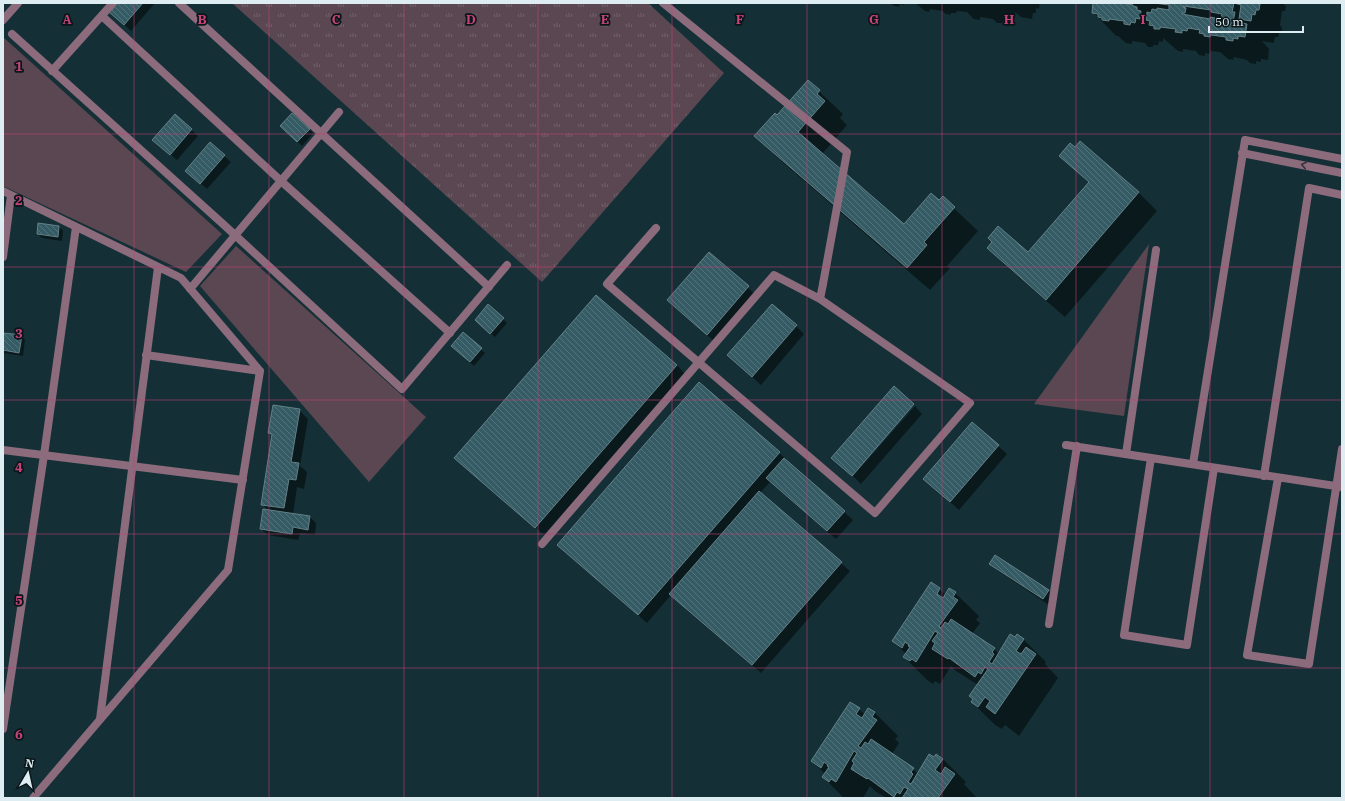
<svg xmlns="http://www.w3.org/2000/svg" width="1345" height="801" viewBox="0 0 1345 801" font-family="'IBM Plex Serif',serif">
<defs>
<pattern id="grass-tufts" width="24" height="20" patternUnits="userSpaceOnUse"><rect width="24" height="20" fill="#5a4751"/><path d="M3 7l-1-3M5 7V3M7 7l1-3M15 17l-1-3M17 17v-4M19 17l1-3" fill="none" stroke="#71626a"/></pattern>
<pattern id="building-back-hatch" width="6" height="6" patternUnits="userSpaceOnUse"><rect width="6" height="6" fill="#355b64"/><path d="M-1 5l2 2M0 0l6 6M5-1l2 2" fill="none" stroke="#52737b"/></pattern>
</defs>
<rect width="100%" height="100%" fill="#143036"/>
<path fill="url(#grass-tufts)" d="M232 3H648L724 73 542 282Z"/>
<path fill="#5a4751" d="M3 37 222 234 186 272 3 186Z
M1149 244 1124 416 1034 404Z
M236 246 426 417 369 482 200 286Z"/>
<path fill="#0007" d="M119 3H155L131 31 117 18Z
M890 3H905L904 5 900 4 899 7 894 6Z
M915 3H1040L1039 9 1036 8V13H1033L1032 19 1021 17 1015 12 1014 20 1008 19 1007 22 1003 21 1002 23H997L993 19 980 17V20L974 19 967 12 957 11 956 13H951V15L946 14 942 11 930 9 929 12 925 11Z
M1094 3H1283L1286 6 1285 11H1282L1280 25 1282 28V33H1279L1278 37H1275L1274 43 1262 41 1269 49 1268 60 1261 59V62L1256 61V64L1250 63 1247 60 1234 57 1233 60 1228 59 1220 52 1210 51V54L1205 53V56L1199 55 1196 51 1183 49V52L1178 51 1163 38V42L1159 41 1158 45H1153V47H1148L1145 43 1132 41V44L1126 43 1118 36H1116L1093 12Z
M808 81 843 114 840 118 847 125 822 154 904 226 939 202 943 198 978 231 947 266 950 268 930 290 779 159 756 136 778 116Z
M175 115 198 136 177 160 160 146Z
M309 129 313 133 302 146 285 130Z
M1080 142 1139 193 1157 211 1065 317 1006 266 988 248 1028 253 1089 183 1061 156 1075 149Z
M210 144 231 162 207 189 193 177Z
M39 224 59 227 63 231 62 241 42 238 38 234Z
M709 253 757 296 716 343 677 309Z
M503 319 507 323 495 337 480 324Z
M796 326 804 334 761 385 728 355Z
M463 333 485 353 474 366 456 350Z
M3 334 21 336 25 340 23 356 3 353Z
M677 365 685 374 544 535 464 466Z
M699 383 779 453 788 461 787 462 853 520 836 539 770 482 760 493 850 571 761 673 671 595 647 623 558 545Z
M915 406 922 414 861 484 853 476Z
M299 410 308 419 300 466 307 472 304 489 297 487 293 514 310 517 316 523 315 535 300 533 298 540 268 535 261 529 268 510 262 504 273 436 269 433Z
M972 423 1007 454 959 510 933 487Z
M990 564 1048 590 1055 597 1049 605 997 570Z
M932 584 946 595 949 589 955 593 979 616 976 620 980 623 972 634 994 649 999 654 1023 639 1046 662 1045 664 1058 678 1019 736 1005 725 1002 729 995 725 972 702 978 685 956 671 951 666 940 684 935 681 933 684 927 680 904 657 906 654 893 641Z
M859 709 865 715 869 709 875 713 898 736 895 739 899 743 892 754 913 769 918 774 943 759 966 782 964 784 977 798H886L875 791 870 786 863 798H844L823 777 825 774 812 761Z"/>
<path fill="url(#building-back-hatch)" stroke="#638087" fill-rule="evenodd" d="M117 3H143L124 25 109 12Z
M1093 3H1123L1133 5V6L1137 7V10L1141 11 1140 19 1136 18 1135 23 1131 22 1130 25 1124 24V21L1109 19V21L1102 20V18L1098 17V14L1092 13Z
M1154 3H1257L1260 4 1259 10H1256L1255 15 1252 14 1251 21 1239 19 1241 5 1234 3 1232 12H1235L1233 22 1247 24 1245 37 1238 36V39L1233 38V41L1226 40V37L1211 35 1210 37 1204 36V34L1199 33 1200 30 1188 28 1187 31 1182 30V33L1175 32 1176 29 1160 27V29H1154V26L1149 25 1150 21 1146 20 1147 12 1151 13 1152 9 1157 10V8L1169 10V5ZM1183 6 1211 10V12L1222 14 1221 19 1210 17V19L1182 14V13H1185L1186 8 1183 7Z
M808 80 820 90 817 94 825 101 798 132 904 224 931 193 939 200 943 196 955 207 924 242 927 245 907 268 754 136 775 113 777 115Z
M292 113 310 129 297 142 280 126Z
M175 114 192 129 170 155 152 140Z
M1080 141 1139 192 1046 300 987 248 992 242 988 238 998 226 1028 252 1089 182 1059 156 1070 143 1075 147Z
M210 142 225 155 200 184 185 171Z
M38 223 59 226 58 237 37 234Z
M709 252 749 286 707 335 667 300Z
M596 295 677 365 535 528 454 458Z
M488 304 504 318 490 334 475 320Z
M772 304 797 325 752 377 727 355Z
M463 332 482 348 470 362 451 346Z
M3 333 22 335 19 353 3 350Z
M699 382 780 452 638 615 557 545Z
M894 386 914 404 852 476 831 458Z
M273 405 300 409 291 462 299 463 296 480 289 479 284 508 261 505 272 434 268 433Z
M972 422 999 445 950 502 923 479Z
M784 458 845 511 827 531 766 478Z
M759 491 842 562 752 665 669 594Z
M263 509 310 516 308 530 293 527 292 534 260 529Z
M995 555 1049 590 1043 599 989 564Z
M931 582 940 588 937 594 943 598 949 588 956 592 953 597 958 600 939 626 941 628 945 622 948 624 951 619 995 648 992 652 994 654 989 662 992 664 1010 634 1015 637 1017 634 1024 639 1016 651 1021 654 1026 647 1036 654 995 714 986 707 990 701 985 697 978 707 971 702 973 699 969 696 988 669 985 667 981 674 978 672 975 677 949 658 948 659 932 649 935 643 932 641 938 633 935 631 916 662 912 659 910 661 903 657 910 647 908 646 909 645 905 642 902 648 892 641Z
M850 702 860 708 856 714 862 718 868 708 875 712 872 717 877 720 858 746 861 748 865 742 868 744 871 739 914 768 911 772 913 774 908 782 911 784 929 754 934 757 936 754 943 759 935 770 941 774 945 767 955 774 938 798H902L908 789 904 787 900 794 897 792 894 797 868 778 867 779 851 769 854 763 852 761 857 753 854 751 836 782 831 779 829 782 822 777 829 767 827 766 828 765 824 762 821 768 811 761Z"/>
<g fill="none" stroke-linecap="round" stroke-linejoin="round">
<path stroke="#8b6b7c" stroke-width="8" d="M179 3 489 287
M102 16 281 181 450 333
M12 34 223 224 402 389 507 265
M52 71 113 3
M1242 153 1342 173
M3 191 181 278 260 371 228 570 33 798
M656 228 607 284 875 513 970 403 820 299 823 284
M3 257 11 195
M190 289 339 112
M146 355 260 371
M1066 445 1342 487
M3 450 243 480
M1126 454 1156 250
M1151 458 1124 635 1187 645 1214 468
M1193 464 1245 140 1342 159
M1264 476 1309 188 1342 195
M1278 478 1247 655 1309 664 1342 449
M542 544 774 275 820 299
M1049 624 1077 446
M100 719 158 267
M3 729 44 455 76 227"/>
<path stroke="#8b6b7c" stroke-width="8" d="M663 3 847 152 823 284
M3 20 18 3"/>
</g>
<defs><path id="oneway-chevron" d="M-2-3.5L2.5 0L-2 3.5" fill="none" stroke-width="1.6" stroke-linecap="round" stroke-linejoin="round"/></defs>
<use stroke="#37343c" href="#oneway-chevron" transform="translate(1304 165) rotate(-169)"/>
<path fill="none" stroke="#c84379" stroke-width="1" stroke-opacity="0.55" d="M134 3V798M269 3V798M404 3V798M538 3V798M672 3V798M807 3V798M942 3V798M1076 3V798M1210 3V798M3 134H1342M3 267H1342M3 400H1342M3 534H1342M3 668H1342"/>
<g font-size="13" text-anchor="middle" font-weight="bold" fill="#c84379" stroke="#0a1619" stroke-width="3.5" stroke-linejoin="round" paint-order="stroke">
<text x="67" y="24">A</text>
<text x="202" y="24">B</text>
<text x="336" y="24">C</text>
<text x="471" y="24">D</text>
<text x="605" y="24">E</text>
<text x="740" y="24">F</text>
<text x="874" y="24">G</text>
<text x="1009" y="24">H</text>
<text x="1143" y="24">I</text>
<text x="19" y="71">1</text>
<text x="19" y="205">2</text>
<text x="19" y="338">3</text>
<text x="19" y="472">4</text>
<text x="19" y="605">5</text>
<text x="19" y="739">6</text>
</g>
<rect width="1345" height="801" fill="none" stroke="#deedf1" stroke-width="8"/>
<g transform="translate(28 773) rotate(9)" stroke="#0a1619" stroke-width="3" paint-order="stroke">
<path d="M0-3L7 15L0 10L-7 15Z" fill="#deedf1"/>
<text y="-6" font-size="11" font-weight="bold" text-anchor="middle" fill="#deedf1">N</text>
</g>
<path d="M1209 26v6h94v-6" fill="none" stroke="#deedf1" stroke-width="2"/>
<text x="1215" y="26" font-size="12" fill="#deedf1" stroke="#0a1619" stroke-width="3" paint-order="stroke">50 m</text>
</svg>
